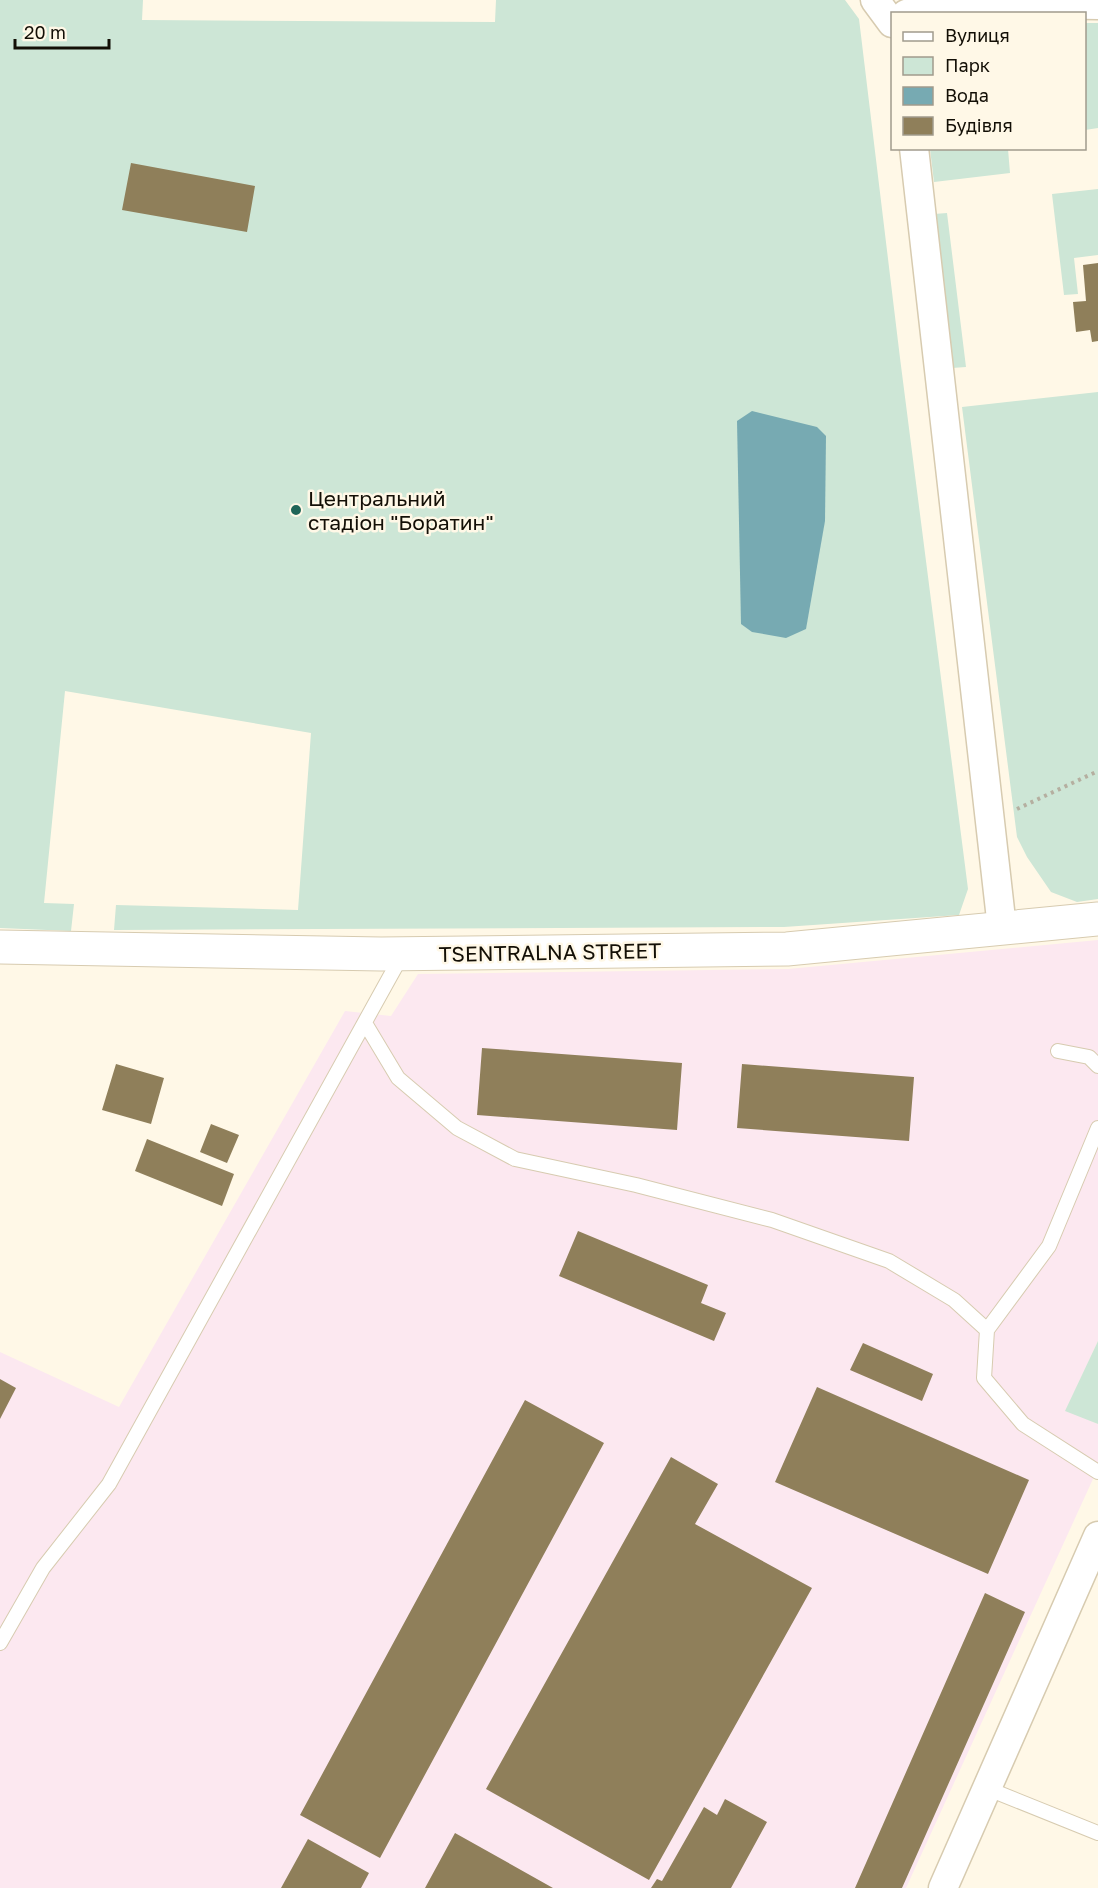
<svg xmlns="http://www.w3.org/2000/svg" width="1098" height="1888" viewBox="0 0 1098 1888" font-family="'Golos Text',sans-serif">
<rect width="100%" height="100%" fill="#fff8e7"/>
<path fill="#fce8f0" d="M1098 940V1341L1066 1410 1098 1424V1468L906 1888H0V1352L119 1407 345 1011 391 1016 418 974 788 969Z"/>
<path fill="#cde6d6" d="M0 0H143L142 20 495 22 496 0H845L859 19 900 358 968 889 959 915 784 927 114 930 116 905 298 910 311 733 65 691 44 903 74 904 71 931 0 928Z
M1085 23H1098V128L1085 130Z
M930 149H1008L1010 173 934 182Z
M1098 189V255L1074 258 1078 294 1064 295 1052 194Z
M947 213 966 367 952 368 934 214Z
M1098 392V899L1077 902 1051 892 1027 857 1017 837 962 407Z
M1098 1341V1424L1065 1411Z"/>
<path fill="#77aab2" d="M752 411 817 427 826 436 825 521 806 629 786 638 752 632 741 624 737 421Z"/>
<path fill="#8f7f5a" d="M131 163 255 186 247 232 122 210Z
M1098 263V341L1092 342 1090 330 1076 332 1073 302 1086 301 1083 265Z
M482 1048 682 1063 677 1130 477 1115Z
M116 1064 164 1078 151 1124 102 1110Z
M742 1064 914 1077 909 1141 737 1128Z
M211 1124 239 1135 227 1163 200 1152Z
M147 1139 234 1174 222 1206 135 1171Z
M578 1231 708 1285 701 1303 726 1313 714 1341 559 1276Z
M863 1343 933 1374 922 1401 850 1370Z
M0 1379 16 1388 0 1419Z
M817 1387 1029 1480 988 1574 775 1482Z
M525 1400 604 1443 380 1858 300 1815Z
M671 1457 718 1484 695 1524 812 1588 649 1880 486 1789Z
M985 1593 1025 1612 902 1888H855Z
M725 1799 767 1822 731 1888H651L657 1879 662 1881 704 1807 717 1815Z
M455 1833 553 1888H425Z
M308 1839 369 1873 361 1888H281Z"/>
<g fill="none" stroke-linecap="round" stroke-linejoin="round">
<defs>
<path id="lane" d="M365 1023 398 1078 457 1128 515 1159 636 1185 772 1220 889 1261 954 1300 987 1330 984 1378 1023 1424 1098 1472
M1058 1051 1089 1057 1098 1066
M987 1330 1049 1246 1098 1128
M0 1643 43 1568 109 1484 402 955
M986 1788 1098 1833"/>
<path id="street" d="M875 0 892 23
M906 14 942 2 1098 5
M914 148 1002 928
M943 1888 1098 1536"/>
<path id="secondary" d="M0 947 381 954 787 949 1098 919"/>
</defs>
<use href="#lane" stroke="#d7cbb0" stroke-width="16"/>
<use href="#street" stroke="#d7cbb0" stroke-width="31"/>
<use href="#secondary" stroke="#d7cbb0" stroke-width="35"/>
<path stroke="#b5afa0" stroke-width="4" stroke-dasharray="3 4.5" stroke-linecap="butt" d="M1017 809 1098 771"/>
<use href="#lane" stroke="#fff" stroke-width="14"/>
<use href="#street" stroke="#fff" stroke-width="28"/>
<use href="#secondary" stroke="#fff" stroke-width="33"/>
</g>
<circle fill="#1f6558" stroke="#fff8e7" stroke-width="2" cx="296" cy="510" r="6"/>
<g text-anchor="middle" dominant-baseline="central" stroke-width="5" stroke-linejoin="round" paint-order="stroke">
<g font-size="21" fill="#130f06" stroke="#fff8e7" text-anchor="start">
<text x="308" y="498">Центральний<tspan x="308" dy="24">стадіон "Боратин"</tspan></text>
</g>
<g font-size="21" fill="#130f06" stroke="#fff8e7">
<text transform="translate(550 952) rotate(-1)">TSENTRALNA STREET</text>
</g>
</g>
<rect x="891" y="12" width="195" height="138" fill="#fff8e7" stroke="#a19b8d" stroke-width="1.5"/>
<rect x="903" y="32" width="30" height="9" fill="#ffffff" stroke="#a19b8d" stroke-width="1.5"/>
<text x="945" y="42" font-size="18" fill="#130f06">Вулиця</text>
<rect x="903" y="57" width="30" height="18" fill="#cde6d6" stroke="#a19b8d" stroke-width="1.5"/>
<text x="945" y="72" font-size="18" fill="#130f06">Парк</text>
<rect x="903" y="87" width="30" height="18" fill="#77aab2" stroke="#a19b8d" stroke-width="1.5"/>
<text x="945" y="102" font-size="18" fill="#130f06">Вода</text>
<rect x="903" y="117" width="30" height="18" fill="#8f7f5a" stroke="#a19b8d" stroke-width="1.5"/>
<text x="945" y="132" font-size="18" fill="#130f06">Будівля</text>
<path d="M15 39v9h94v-9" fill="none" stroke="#130f06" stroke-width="3"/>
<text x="24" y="39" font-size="18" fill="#130f06" stroke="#fff8e7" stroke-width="4.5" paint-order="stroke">20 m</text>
</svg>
